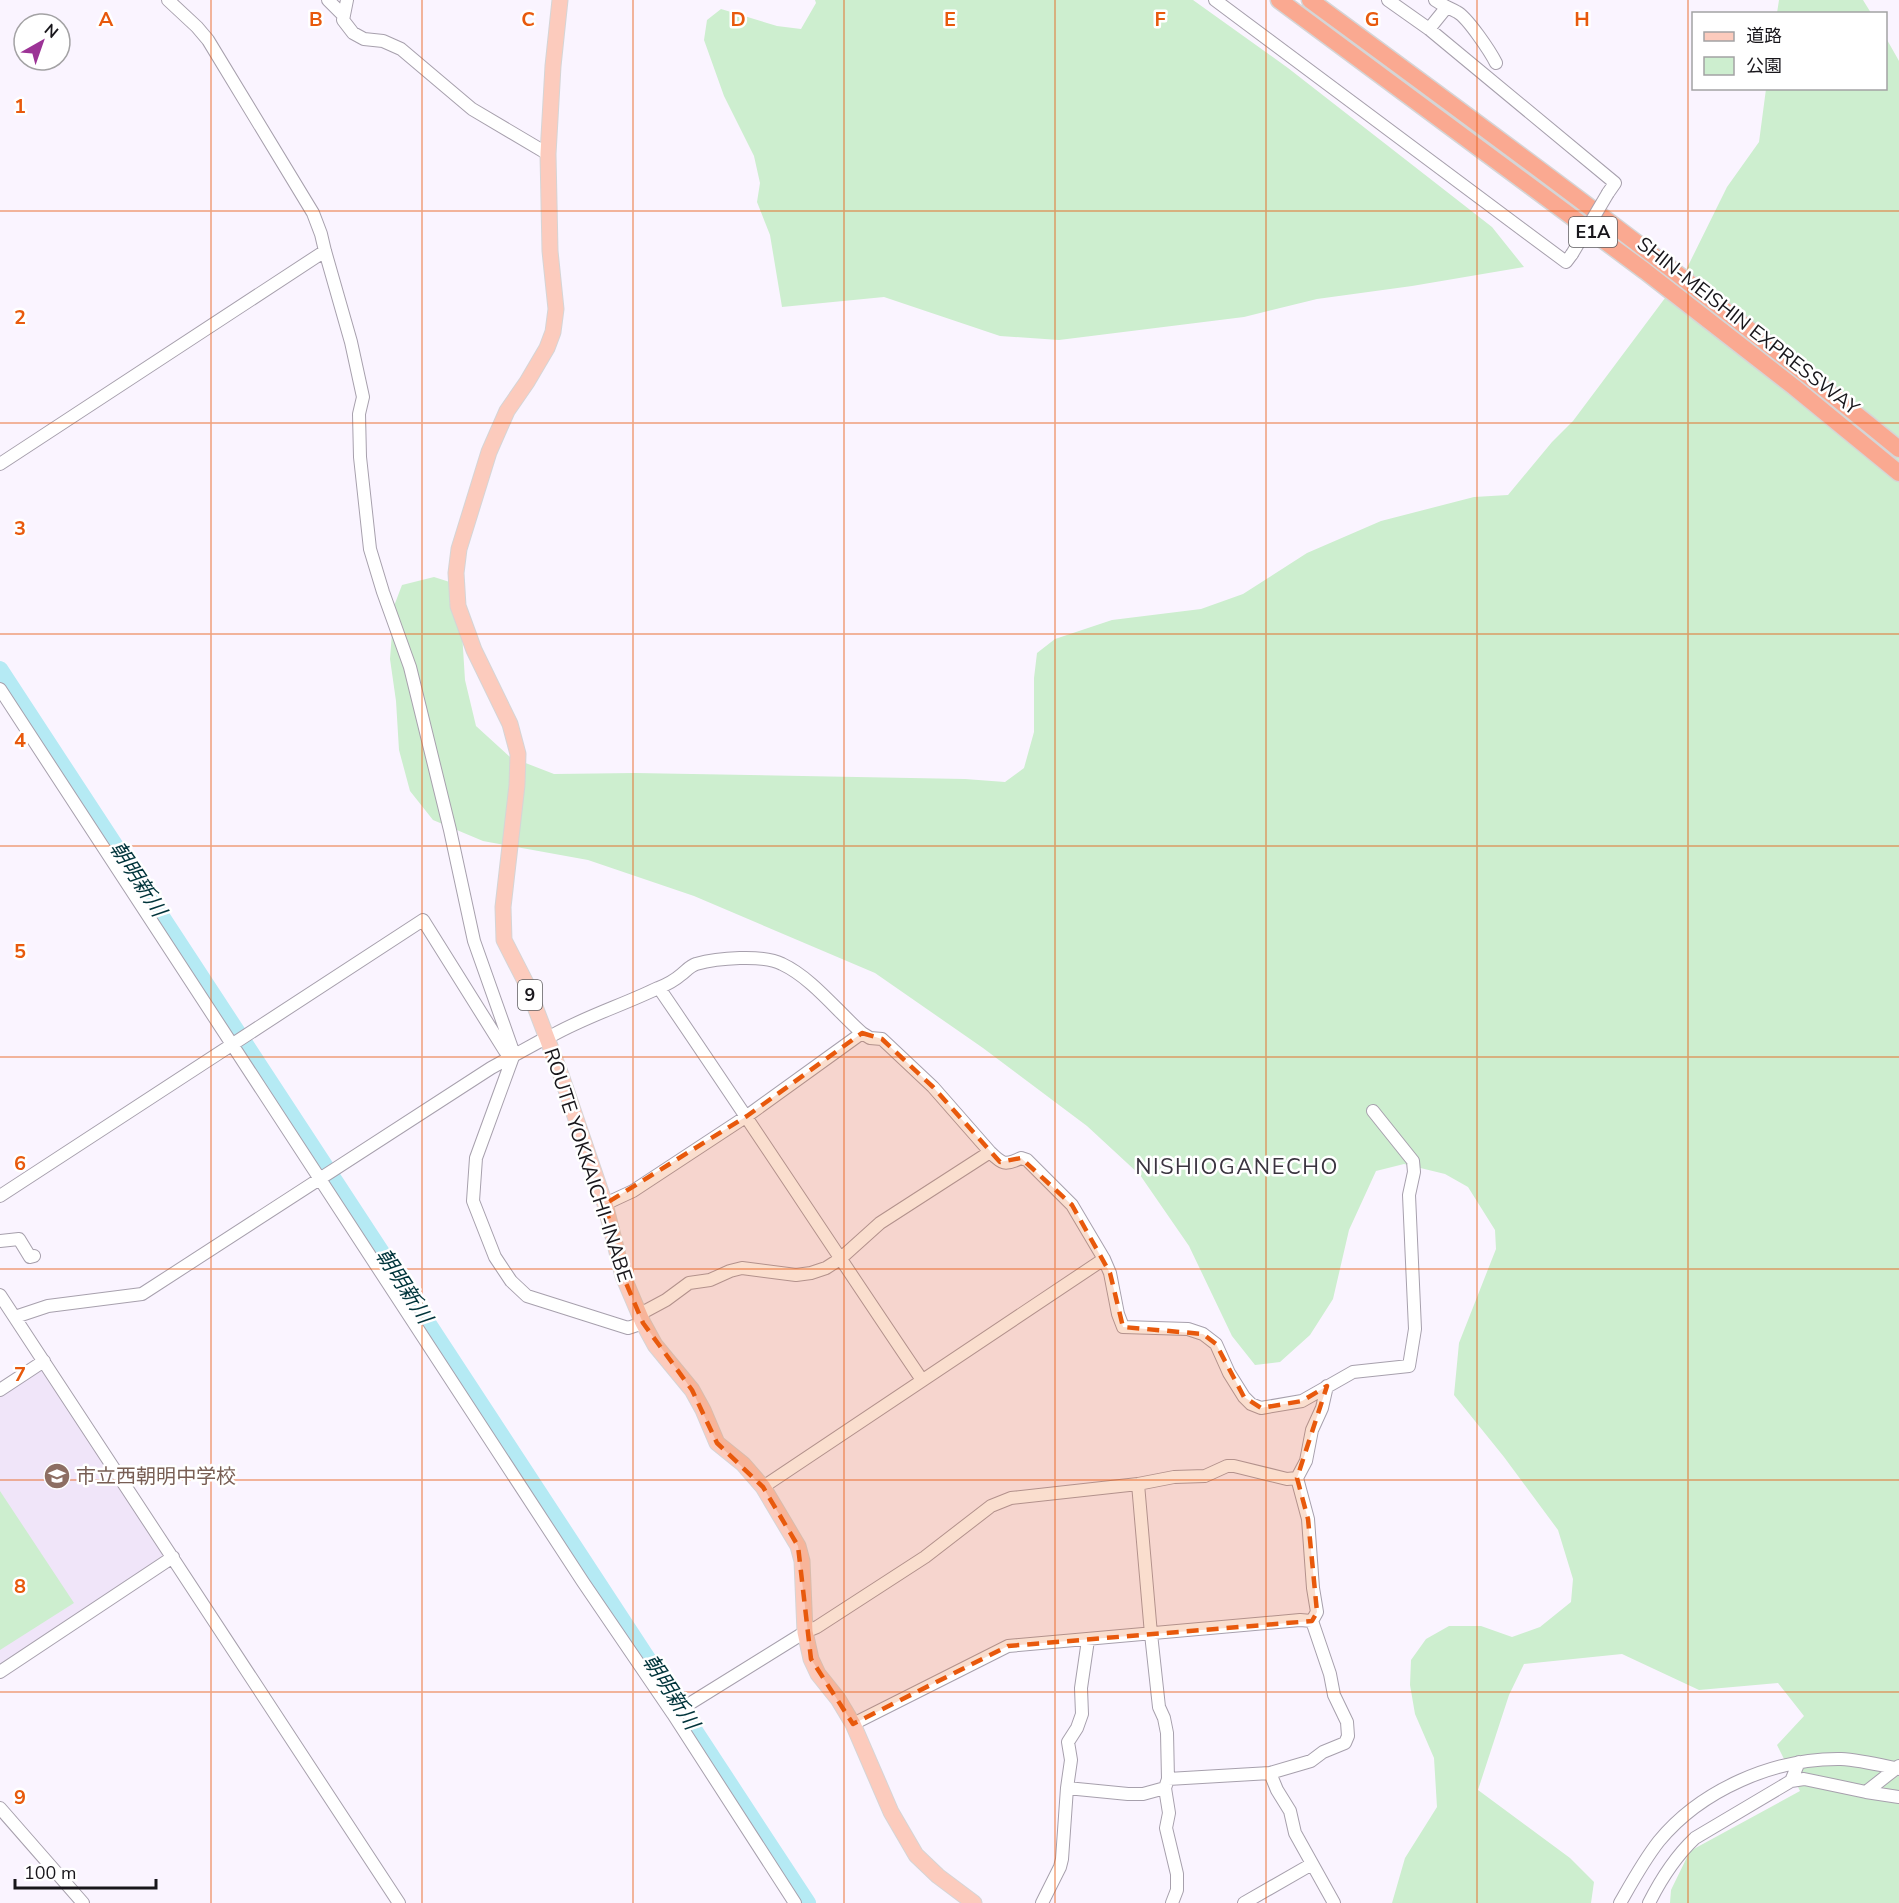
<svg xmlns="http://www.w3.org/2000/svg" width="1899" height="1903" viewBox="0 0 1899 1903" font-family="'Nunito Sans','Noto Sans JP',sans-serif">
<rect width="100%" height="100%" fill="#faf4ff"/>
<path fill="#f0e5f9" d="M43 1366 167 1558 0 1665V1394Z"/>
<path fill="#cdeecf" d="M815 0H1193L1288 68 1492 227 1524 267 1412 286 1317 299 1244 317 1059 340 1000 336 884 297 782 307 770 235 757 202 760 183 754 156 724 96 704 40 707 20 721 9 777 26 801 29 816 3Z
M1779 0H1863L1871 13H1777Z
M1886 38 1899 61V1903H1670L1671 1890 1690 1851 1800 1791 1777 1745 1804 1716 1778 1683 1699 1690 1622 1654 1524 1664 1509 1695 1478 1790 1570 1858 1594 1882 1591 1903H1392L1405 1858 1437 1807 1434 1758 1415 1714 1410 1685 1411 1660 1426 1639 1449 1626H1481L1512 1637 1540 1627 1571 1602 1573 1579 1558 1530 1504 1457 1454 1395 1459 1343 1496 1249 1495 1230 1468 1187 1445 1174 1404 1164 1376 1171 1349 1230 1333 1299 1310 1335 1280 1362 1255 1365 1232 1336 1189 1246 1140 1175 1087 1126 983 1048 875 973 694 896 588 860 483 841 433 820 410 791 399 750 396 701 390 659 394 606 402 585 434 577 459 585 465 680 476 726 510 757 554 774 635 773 965 779 1005 782 1024 768 1034 732V678L1037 653 1055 639 1112 620 1201 609 1243 594 1307 553 1381 521 1474 497 1508 495 1552 442 1573 421 1686 270 1727 187 1759 142 1766 89 1886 88Z
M0 1491 74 1603 0 1650Z"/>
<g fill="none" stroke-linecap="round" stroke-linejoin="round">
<path stroke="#b5eaf4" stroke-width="16" d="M0 669 808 1903"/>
<defs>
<path id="minor" d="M168 0 197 27 208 40 313 213 321 234 325 251 351 342 363 397 359 414 360 457 370 549 383 592 410 667 450 830 474 941 514 1054 476 1158 473 1201 495 1257 511 1281 527 1296 628 1328 643 1323
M328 0 343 15
M347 0 343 20 353 33 364 39 383 41 401 49 472 109 548 154
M1215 0 1566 262 1572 254
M1388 0 1429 29 1446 8
M1435 0C1445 7 1448 7 1457 12 1467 17 1490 51 1496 63
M1429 29 1615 183 1608 193
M0 464 325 251
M0 689 583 1582 673 1714 795 1903
M659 988C748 1118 834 1250 922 1380
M553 1035C587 1016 623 1005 658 988 666 985 675 980 682 974 687 970 690 966 696 964 717 958 763 954 782 964 812 978 837 1011 862 1033L870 1038 882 1039 933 1087 990 1152C1002 1164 1005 1166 1021 1158L1027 1160 1072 1205 1104 1259 1110 1273 1118 1314 1123 1327 1188 1329 1203 1334 1216 1344 1229 1373 1244 1397 1251 1404 1261 1408 1302 1401 1353 1372 1409 1366 1415 1329 1409 1195 1414 1172 1413 1161 1373 1111
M0 1196 423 920 505 1051 513 1054
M605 1204 633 1191 747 1116 862 1033
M0 1241 19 1239 30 1257 34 1256
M0 1295 399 1903
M640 1314 666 1300 689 1283 710 1280 730 1271 742 1268 796 1275 811 1273 826 1268 840 1259 880 1223 990 1152
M15 1317 48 1306 142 1294 491 1068 542 1040
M0 1390 44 1361
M1138 1484 1151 1634 1159 1707 1164 1718 1167 1733 1168 1779 1165 1788 1169 1813 1166 1828 1177 1874V1890L1172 1903
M763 1487 1104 1259
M0 1672 173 1557
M673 1714 805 1632 817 1627 925 1557 991 1506 1011 1498 1138 1484 1174 1477 1205 1476 1227 1466H1234L1287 1479 1297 1478
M853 1724 1008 1646 1300 1620 1312 1621
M1899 1766 1866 1792 1899 1797
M1270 1773 1277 1790 1290 1811 1295 1833 1334 1903
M1168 1779 1270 1773 1311 1761 1323 1752 1345 1743 1348 1736 1347 1722 1334 1695 1330 1674 1312 1621 1317 1612 1313 1588 1308 1519 1297 1478 1306 1461 1312 1430 1322 1408 1327 1386
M1791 1781 1804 1779 1866 1792
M1067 1788 1128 1794H1143L1165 1788
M0 1808 83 1903
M1042 1903 1060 1867 1062 1859 1067 1788 1071 1760 1068 1742 1077 1728 1082 1714 1081 1688 1088 1640
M1244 1903 1312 1864
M1620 1903C1632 1882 1644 1860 1659 1841 1701 1790 1774 1758 1841 1759 1860 1760 1880 1765 1899 1769
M1649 1903C1661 1879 1675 1857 1695 1838L1791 1781 1799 1762"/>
<path id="major" d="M560 0 553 66 548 154 550 251 556 309 553 332 547 348 527 382 507 411 489 452 459 549 456 573 458 606 474 650 510 724 518 754 517 785 503 907 504 940 526 983 561 1075 605 1204 623 1276 643 1323 655 1345 692 1390 703 1410 717 1443 743 1464 763 1487 798 1546 802 1561 805 1632 811 1659 818 1674 838 1699 853 1724 891 1812 916 1855 938 1876 974 1903"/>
<path id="highway" d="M1279 0 1645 271 1794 387 1899 473
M1310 0C1509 146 1708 293 1899 449"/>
</defs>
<use href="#minor" stroke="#a7a0ad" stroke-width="14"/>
<use href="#major" stroke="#d5d5d6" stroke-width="17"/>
<use href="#highway" stroke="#d5d5d6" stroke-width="19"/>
<use href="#minor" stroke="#fff" stroke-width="12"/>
<use href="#major" stroke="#fccbbd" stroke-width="15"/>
<use href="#highway" stroke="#faa991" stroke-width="16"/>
<defs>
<path id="minor-bridge" d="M1572 254 1608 193"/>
</defs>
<use href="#minor-bridge" stroke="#a7a0ad" stroke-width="14" stroke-linecap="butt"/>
<use href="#minor-bridge" stroke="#fff" stroke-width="12"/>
</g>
<path fill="#e8590c" fill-opacity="0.2" stroke="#e8590c" stroke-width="4.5" stroke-dasharray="12 8" stroke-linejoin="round" d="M862 1033 882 1039 933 1087 1000 1162 1021 1158 1072 1205 1110 1273 1123 1327 1203 1334 1216 1344 1244 1397 1261 1408 1302 1401 1327 1386 1297 1478 1308 1519 1317 1612 1312 1621 1008 1646 853 1724 811 1659 798 1546 763 1487 717 1443 692 1390 643 1323 623 1276 605 1204 747 1116Z"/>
<path fill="none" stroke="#e8590c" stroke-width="1.5" stroke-opacity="0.55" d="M211 0V1903M422 0V1903M633 0V1903M844 0V1903M1055 0V1903M1266 0V1903M1477 0V1903M1688 0V1903M0 211H1899M0 423H1899M0 634H1899M0 846H1899M0 1057H1899M0 1269H1899M0 1480H1899M0 1692H1899"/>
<defs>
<symbol id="school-disc" viewBox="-11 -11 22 22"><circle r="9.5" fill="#8d6e63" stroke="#fff"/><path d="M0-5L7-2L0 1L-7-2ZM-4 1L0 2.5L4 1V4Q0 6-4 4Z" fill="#fff"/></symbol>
</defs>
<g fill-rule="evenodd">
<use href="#school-disc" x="42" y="1461" width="30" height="30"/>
</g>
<g text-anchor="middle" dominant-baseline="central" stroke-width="5" stroke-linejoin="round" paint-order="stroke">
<g fill="#fff" stroke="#5d5c5f" stroke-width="1.5">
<rect x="1569" y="217" width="48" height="30" rx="4.5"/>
<rect x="518" y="980" width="24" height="30" rx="4.5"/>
</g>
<g font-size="18" font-weight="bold" fill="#18161b">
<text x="1593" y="232">E1A</text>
<text x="530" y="995">9</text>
</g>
<g font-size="20" fill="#18161b" stroke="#fff">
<text transform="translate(1748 326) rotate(38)">SHIN-MEISHIN EXPRESSWAY</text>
<text transform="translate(588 1165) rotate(72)">ROUTE YOKKAICHI-INABE</text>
</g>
<g font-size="20" fill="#785e54" stroke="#fff" text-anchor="start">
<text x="76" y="1476">市立西朝明中学校</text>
</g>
<g font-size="21" font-style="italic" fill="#00343b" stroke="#fff">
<text transform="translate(138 879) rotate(57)">朝明新川</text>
<text transform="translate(404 1286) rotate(57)">朝明新川</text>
<text transform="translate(671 1692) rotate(57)">朝明新川</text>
</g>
<g font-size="22" letter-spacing="1.5" fill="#3b3540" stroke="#fff">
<text x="1237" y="1167">NISHIOGANECHO</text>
</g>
</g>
<g font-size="20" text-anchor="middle" font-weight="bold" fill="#e8590c" stroke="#fff" stroke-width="5" stroke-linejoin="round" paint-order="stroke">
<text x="106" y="26">A</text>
<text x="316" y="26">B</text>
<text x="528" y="26">C</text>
<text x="738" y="26">D</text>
<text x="950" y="26">E</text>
<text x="1160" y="26">F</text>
<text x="1372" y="26">G</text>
<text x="1582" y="26">H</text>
<text x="20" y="113">1</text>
<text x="20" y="324">2</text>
<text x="20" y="535">3</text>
<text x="20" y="747">4</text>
<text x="20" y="958">5</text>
<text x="20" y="1170">6</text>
<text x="20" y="1381">7</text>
<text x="20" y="1593">8</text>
<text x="20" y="1804">9</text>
</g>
<rect x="1692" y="12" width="195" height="78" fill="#ffffff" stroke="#a3a2a4" stroke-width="1.5"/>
<rect x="1704" y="32" width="30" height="9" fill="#fccbbd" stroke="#a3a2a4" stroke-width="1.5"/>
<text x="1746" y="42" font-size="18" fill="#18161b">道路</text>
<rect x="1704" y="57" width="30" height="18" fill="#cdeecf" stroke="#a3a2a4" stroke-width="1.5"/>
<text x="1746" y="72" font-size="18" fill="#18161b">公園</text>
<g transform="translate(42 42) rotate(40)"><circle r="28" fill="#ffffff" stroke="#a3a2a4" stroke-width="1.5"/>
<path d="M0-4.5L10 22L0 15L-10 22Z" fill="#9c3396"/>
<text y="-9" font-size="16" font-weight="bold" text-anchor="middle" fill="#18161b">N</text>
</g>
<path d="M15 1879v9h141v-9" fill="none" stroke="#18161b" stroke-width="3"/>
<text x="24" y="1879" font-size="18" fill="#18161b" stroke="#ffffff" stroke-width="4.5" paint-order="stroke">100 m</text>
</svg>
